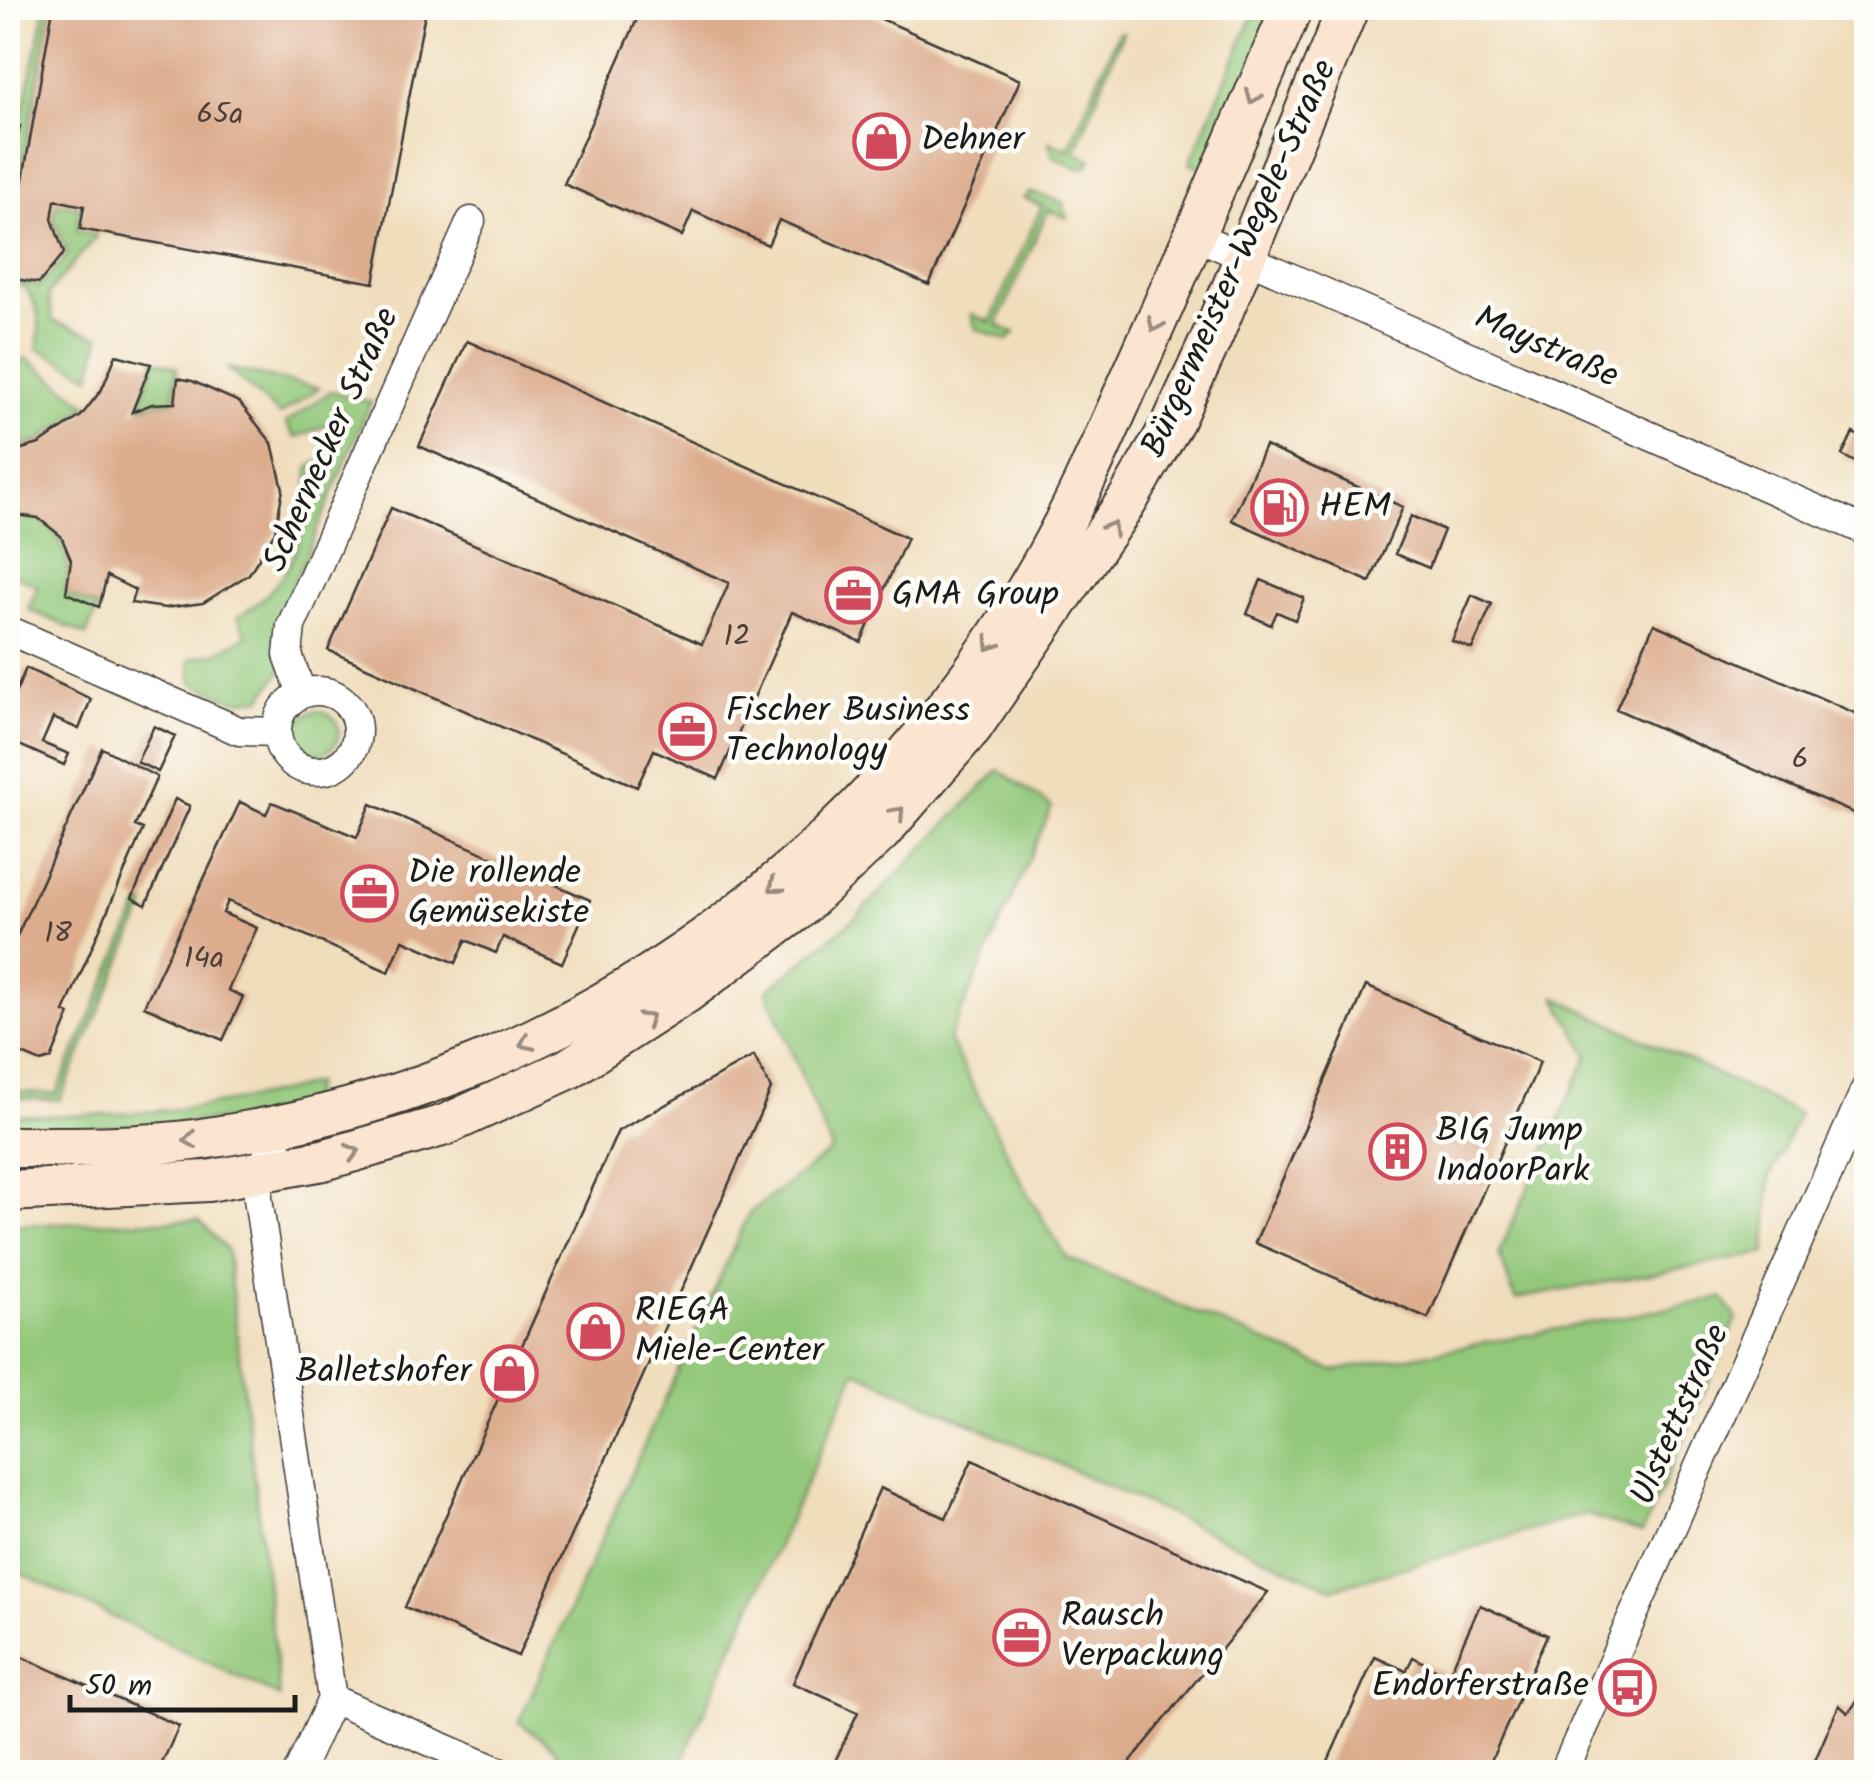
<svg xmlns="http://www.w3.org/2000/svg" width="1874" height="1780" viewBox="0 0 1874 1780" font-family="Kalam,sans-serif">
<rect width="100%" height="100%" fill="#fdfcf7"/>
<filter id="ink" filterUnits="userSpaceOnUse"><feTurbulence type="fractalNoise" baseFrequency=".01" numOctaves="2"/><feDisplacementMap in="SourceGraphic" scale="20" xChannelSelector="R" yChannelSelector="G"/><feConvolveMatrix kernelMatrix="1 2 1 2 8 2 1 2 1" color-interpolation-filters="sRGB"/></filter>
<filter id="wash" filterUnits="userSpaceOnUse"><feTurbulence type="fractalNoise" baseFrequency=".0048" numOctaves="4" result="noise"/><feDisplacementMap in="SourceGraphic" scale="40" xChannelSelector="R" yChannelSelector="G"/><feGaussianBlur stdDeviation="2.25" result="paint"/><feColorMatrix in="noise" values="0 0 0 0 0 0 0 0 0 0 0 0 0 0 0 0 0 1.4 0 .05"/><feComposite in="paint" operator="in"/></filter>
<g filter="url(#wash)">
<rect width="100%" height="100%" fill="#f0ddbc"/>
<path fill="#93c87a" stroke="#58724b" stroke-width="2.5" d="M45 8H51L14 212 8 219V160H13Z
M1256 8H1277L1208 170 1190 163Z
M1123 32 1075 152 1092 160 1086 167 1076 168 1053 156 1049 142 1068 149 1118 33Z
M1030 192 1063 202 1067 218 1048 210 997 325 1015 333 1008 340 976 329 971 314 990 322 1042 206 1024 198Z
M57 203 80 208 77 231 97 235 48 294 53 321 100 337 91 376 37 348C42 323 39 308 25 287L8 284V279L39 286 68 255 53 218Z
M27 358 88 405 38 442 8 449V370Z
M155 360 177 367 174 401 139 406Z
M227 368 319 388 280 415Z
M331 391 371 402 278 622 283 668 262 698 236 701 192 683 190 659 218 652 247 636 238 617C295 582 309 530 309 467L337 452 327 425 295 438 286 423Z
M8 515C53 512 77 552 65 593L98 608 86 635 28 609 38 586 8 572Z
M297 732a21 21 0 1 1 42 0a21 21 0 1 1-42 0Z
M999 770 1052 807 949 1039 1029 1196 1067 1258 1334 1371 1722 1298 1737 1318 1642 1533 1585 1514 1333 1589 856 1371 677 1772H571L553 1747 519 1722 749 1213 832 1150 767 991 856 917Z
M141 903 146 905 60 1100 8 1098V1091L56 1094Z
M1556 997 1799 1114 1770 1177 1766 1253 1515 1299 1499 1253 1588 1055Z
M315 1083 309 1102 253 1118 8 1134V1115C110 1118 215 1111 315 1083Z
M199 1220 227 1250 280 1697 8 1567V1225Z"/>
<g id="blocks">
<path fill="#dcac8d" d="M53 8H397L425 13 374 283 80 229 84 206 55 200 52 219 64 253 39 283 8 278V223L17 213Z
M642 8H872L870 14 1020 80 929 285 779 220 768 245 693 211 682 236 564 184Z
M8 124 20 126 13 160 8 159Z
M467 341 907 538 861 642 792 612 718 779 654 750 637 787 328 650 391 508 702 644 729 583 419 446Z
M116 355 151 364 132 412 152 404 175 403 178 378 192 381 239 402 272 443 283 489 275 532 249 574 203 603 165 608 131 603 135 590 107 576 99 607 66 593 71 560 61 536 38 518 8 514V453L39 444 81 416 102 389Z
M1853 433 1866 439V468L1842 455Z
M1265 446 1403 507 1370 582 1232 520Z
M1411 516 1444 530 1429 568 1395 554Z
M1261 580 1304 598 1295 620 1277 612 1271 625 1247 614Z
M1472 595 1492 604 1472 649 1452 641Z
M1654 624 1866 718V802L1860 816 1616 709Z
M26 668 91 699 79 729 53 718 42 743 69 754 64 765 8 740V711Z
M154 726 175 736 158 772 137 762Z
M102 748 157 777 135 826 143 829 64 1012 70 1014 51 1059 41 1062 8 1048V956Z
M175 799 190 806 146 905 132 898Z
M240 802 266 814 272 802 357 837 371 804 590 900 562 963 503 937 496 953 466 940 456 963 403 940 389 972 228 901 223 913 257 928 228 990 243 997 223 1040 144 1006Z
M1366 986 1540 1062 1428 1318 1255 1243Z
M754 1056 771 1089 518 1656 405 1607 618 1131Z
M972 1460 1268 1592 1122 1772H830L858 1712 793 1683 880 1488 946 1518Z
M1480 1605 1547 1635 1486 1772H1323L1375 1657 1406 1671 1413 1657 1448 1676Z
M8 1651 179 1726 158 1772H8Z
M1866 1690V1772H1810L1839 1705 1848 1713Z"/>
</g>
</g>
<g filter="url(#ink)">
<use href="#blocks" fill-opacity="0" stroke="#3c3934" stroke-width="2.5"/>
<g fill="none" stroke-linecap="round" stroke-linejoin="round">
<defs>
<path id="street" d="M1194 235 1866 531
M8 630 239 731 277 732
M277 731a40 40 0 1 1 80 0a40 40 0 1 1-80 0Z
M302 694 288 655 291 626 471 221
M286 1124 258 1172V1198L332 1699 298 1772
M332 1699 500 1772
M1564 1772 1866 1088"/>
<path id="secondary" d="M8 1147C70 1147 132 1148 194 1140 552 1093 866 875 1043 562 1077 502 1104 439 1132 376 1187 254 1239 131 1292 8
M8 1191 208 1181 323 1160 445 1125 568 1069 686 993 796 911 880 833 972 727 1127 501 1173 422 1212 337 1348 8"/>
</defs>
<use href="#street" stroke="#3c3934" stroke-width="31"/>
<use href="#secondary" stroke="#3c3934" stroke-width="44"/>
<use href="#street" stroke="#fff" stroke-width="28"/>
<use href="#secondary" stroke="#fce5d0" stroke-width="40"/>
</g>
<defs><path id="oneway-chevron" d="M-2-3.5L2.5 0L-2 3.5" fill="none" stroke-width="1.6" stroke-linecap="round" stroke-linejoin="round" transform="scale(2.5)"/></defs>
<g stroke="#978b7f">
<use href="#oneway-chevron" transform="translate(1253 97) rotate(113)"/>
<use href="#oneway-chevron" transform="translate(1155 325) rotate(114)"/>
<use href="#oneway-chevron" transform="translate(1111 528) rotate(-58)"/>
<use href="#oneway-chevron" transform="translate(991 644) rotate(124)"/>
<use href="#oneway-chevron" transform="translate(898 813) rotate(-48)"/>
<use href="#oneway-chevron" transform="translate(775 886) rotate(141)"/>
<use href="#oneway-chevron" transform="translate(647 1019) rotate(-34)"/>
<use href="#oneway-chevron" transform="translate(526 1043) rotate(155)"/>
<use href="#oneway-chevron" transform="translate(190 1140) rotate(173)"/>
<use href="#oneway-chevron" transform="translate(353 1152) rotate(-15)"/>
</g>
</g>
<defs>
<symbol id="shop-ring" viewBox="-11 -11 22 22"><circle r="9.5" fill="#fdfcf7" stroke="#d1495b" stroke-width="1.5"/><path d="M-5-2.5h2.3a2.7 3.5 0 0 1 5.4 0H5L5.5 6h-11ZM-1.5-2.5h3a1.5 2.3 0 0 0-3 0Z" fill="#d1495b"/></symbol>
<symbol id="fuel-ring" viewBox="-11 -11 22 22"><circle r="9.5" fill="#fdfcf7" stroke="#d1495b" stroke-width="1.5"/><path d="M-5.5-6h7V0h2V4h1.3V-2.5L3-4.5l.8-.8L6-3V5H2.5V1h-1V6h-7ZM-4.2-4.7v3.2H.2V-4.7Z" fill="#d1495b"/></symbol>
<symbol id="office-ring" viewBox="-11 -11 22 22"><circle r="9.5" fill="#fdfcf7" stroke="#d1495b" stroke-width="1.5"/><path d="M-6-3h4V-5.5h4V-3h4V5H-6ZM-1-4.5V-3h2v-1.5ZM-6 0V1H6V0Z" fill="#d1495b"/></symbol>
<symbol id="building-ring" viewBox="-11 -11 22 22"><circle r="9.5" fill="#fdfcf7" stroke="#d1495b" stroke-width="1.5"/><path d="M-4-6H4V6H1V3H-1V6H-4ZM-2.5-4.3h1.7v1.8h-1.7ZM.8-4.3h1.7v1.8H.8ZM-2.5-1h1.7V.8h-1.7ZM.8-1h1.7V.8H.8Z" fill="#d1495b"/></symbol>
<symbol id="bus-ring" viewBox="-11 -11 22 22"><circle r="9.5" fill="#fdfcf7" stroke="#d1495b" stroke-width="1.5"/><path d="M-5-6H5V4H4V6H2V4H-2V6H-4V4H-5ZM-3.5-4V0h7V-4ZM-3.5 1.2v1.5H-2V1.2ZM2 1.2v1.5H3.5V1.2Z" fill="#d1495b"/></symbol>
</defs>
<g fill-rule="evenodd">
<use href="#shop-ring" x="850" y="110" width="63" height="63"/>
<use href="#fuel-ring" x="1248" y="476" width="63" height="63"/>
<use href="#office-ring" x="822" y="564" width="63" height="63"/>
<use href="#office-ring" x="656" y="700" width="63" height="63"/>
<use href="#office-ring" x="338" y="862" width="63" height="63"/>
<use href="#building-ring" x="1366" y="1120" width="63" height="63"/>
<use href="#shop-ring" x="564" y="1300" width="63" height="63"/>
<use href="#shop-ring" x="478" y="1342" width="63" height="63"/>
<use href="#office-ring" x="990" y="1606" width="63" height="63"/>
<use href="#bus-ring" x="1596" y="1656" width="63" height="63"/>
</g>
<g text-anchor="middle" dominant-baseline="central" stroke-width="9" stroke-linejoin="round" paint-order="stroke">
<g font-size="30" fill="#4c4038">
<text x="220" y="115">65a</text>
<text x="737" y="637">12</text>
<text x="1800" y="760">6</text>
<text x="58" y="934">18</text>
<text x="204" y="959">14a</text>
</g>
<g font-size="35" fill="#1c1c1c" stroke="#fdfcf7" text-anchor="start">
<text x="921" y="141">Dehner</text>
<text x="1319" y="508">HEM</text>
<text x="892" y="596">GMA Group</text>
<text x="726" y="712">Fischer Business<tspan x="726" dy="40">Technology</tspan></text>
<text x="408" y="874">Die rollende<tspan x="408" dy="40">Gemüsekiste</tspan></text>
<text x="1436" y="1132">BIG Jump<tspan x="1436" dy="40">IndoorPark</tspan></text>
<text x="635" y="1312">RIEGA<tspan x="635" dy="40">Miele-Center</tspan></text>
<text x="471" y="1373" text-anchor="end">Balletshofer</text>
<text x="1061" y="1617">Rausch<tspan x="1061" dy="40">Verpackung</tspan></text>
<text x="1589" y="1687" text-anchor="end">Endorferstraße</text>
</g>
<g font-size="35" fill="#1c1c1c" stroke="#fdfcf7">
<text transform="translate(1240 259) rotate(-66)">Bürgermeister-Wegele-Straße</text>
<text transform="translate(1546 348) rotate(24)">Maystraße</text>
<text transform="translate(332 440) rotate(-66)">Schernecker Straße</text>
<text transform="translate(1681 1415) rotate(-66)">Ulstettstraße</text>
</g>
</g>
<rect width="1874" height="1780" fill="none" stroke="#fdfcf7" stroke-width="40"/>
<path d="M70 1695v15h225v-15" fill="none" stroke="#1c1c1c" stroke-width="5"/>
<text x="85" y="1695" font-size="30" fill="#1c1c1c" stroke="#fdfcf7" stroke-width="8" paint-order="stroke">50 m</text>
</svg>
